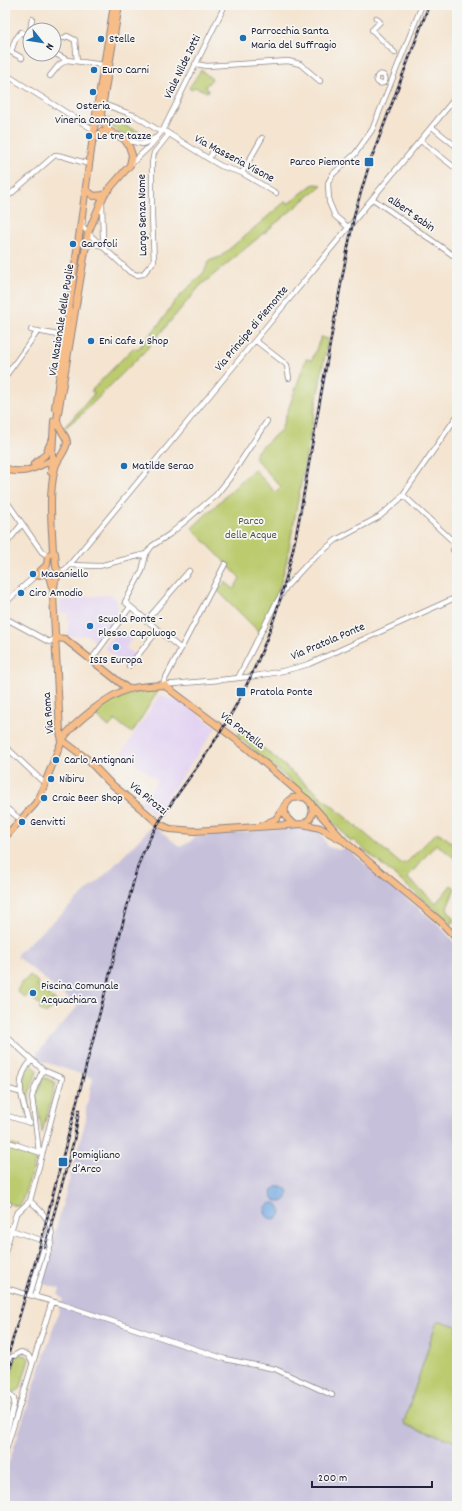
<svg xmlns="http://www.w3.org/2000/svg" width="462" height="1511" viewBox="0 0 462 1511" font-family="Dekko,sans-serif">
<rect width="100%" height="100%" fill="#f6f6f2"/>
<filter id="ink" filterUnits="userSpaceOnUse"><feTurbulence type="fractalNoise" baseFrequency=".025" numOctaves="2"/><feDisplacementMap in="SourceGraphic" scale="8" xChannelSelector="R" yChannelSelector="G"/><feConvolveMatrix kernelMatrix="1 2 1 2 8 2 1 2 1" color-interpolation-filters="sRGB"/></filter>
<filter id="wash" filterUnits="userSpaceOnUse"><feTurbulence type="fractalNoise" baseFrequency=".012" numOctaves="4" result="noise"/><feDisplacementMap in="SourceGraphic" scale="16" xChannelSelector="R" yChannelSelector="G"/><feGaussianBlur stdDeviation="0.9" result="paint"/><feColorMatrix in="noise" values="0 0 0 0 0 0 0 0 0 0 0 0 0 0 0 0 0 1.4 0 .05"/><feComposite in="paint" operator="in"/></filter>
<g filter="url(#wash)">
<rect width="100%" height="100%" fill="#f4e4d0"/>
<path fill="#e3d3f2" d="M111 595 117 600 118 617 98 644 87 635 68 636V613H60V601L75 600 76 597Z
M119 628 132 638 126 648 135 655 126 666 104 648Z
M160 694 169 699 181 701 216 728 171 792 153 815 149 811 150 809 146 805 144 808 139 803 158 781 122 753Z"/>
<path fill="#c6c0da" d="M153 825 180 847 190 842 195 837 293 827 312 828 321 832 328 847 339 850 346 848 441 927 457 946V1506H5V1474L63 1299 58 1295 60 1289 41 1283 86 1119V1109L93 1078 35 1059 37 1053 78 1006 17 957 18 953 109 871Z"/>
<path fill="#bbcb6e" stroke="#6e7654" d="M201 70 212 79 205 87 209 91 207 92 195 87 192 90 189 88Z
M106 117 150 137C135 145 112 132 106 117Z
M316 184 322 185 200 286 146 350 81 415 64 428 93 395 94 392 91 391 133 348 138 349 160 323 175 301 204 272 209 261 220 257 286 201 288 204 312 185Z
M321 337 328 339 286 564 278 593 260 633 218 591 225 582 234 589 240 578 192 528 254 469 275 492 281 487 254 457 257 451 281 430 306 359 312 360Z
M150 689 158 691 132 733 115 720 109 727 92 712 126 695Z
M242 730 401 864 407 862 436 833H439L457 846V860L436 844 407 878 436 903 451 885 455 888 447 908 454 920 452 924 353 840 351 842 315 802 237 736Z
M30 975 38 982 37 985 58 1003 46 1014 39 1009 41 1006 28 995 25 998 17 991 22 981H25Z
M32 1063 37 1072 29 1094 30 1113 27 1114C22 1095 17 1079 32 1063Z
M46 1078 56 1083 42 1133 36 1095 43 1079Z
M5 1143 19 1147 18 1151 37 1157 20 1207 5 1202Z
M440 1321 457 1326V1442L406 1425 404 1422 436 1324Z
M20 1354 27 1356 29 1359 20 1389 14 1392 8 1387 16 1357Z"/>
<path fill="#74a8e1" stroke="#4b658e" d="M272 1194a8 8 0 1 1 16 0a8 8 0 1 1-16 0Z
M265 1211a8 8 0 1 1 16 0a8 8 0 1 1-16 0Z"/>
</g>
<g filter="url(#ink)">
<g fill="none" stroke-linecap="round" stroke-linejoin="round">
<defs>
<path id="minor" d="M376 18 380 22 372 30 395 53
M29 36 32 19
M64 38 67 36 75 40 77 61
M54 53 67 60
M22 58 11 52 15 40 21 32 30 37
M195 64 207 66 288 61 300 64 320 81
M5 74 94 130
M376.5 79a4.5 4.5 0 1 1 9 0a4.5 4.5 0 1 1-9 0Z
M50 76 59 65 67 60 104 65
M5 84 9 76
M103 104 136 116 161 132
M432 127 457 147
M163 130 209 159 221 166 242 173 276 193
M125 140 143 144 157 137
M421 141 454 167
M209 159 214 149
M130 165 151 145 163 130 225 5
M242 173 262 138
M5 199 55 155 62 156 89 164
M373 199 457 258
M102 202 103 239 105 248
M83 221 82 225 88 233 130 272 137 275 143 274 154 261 152 216V163L154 153 169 134
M349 228 335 216 329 202 328 183 333 174 355 154 372 130 422 5
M86 248 92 243 98 245
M31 330 64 336
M256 341 287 365 289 378
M5 377 38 331
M403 495 456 544
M5 499 42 552 48 556
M5 545 22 524
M453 550 457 554
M146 554 142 571 125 602 181 649
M69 565 99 566 146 554 152 546 170 534 216 495 229 479 267 421
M59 572 66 569 457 96
M5 603 35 576
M5 618 49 642 56 638
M146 621 189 571
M91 660 130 607
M129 666 158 630
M238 678 275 605 286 587 308 563 336 540 379 517 400 499 457 416
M162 685 225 564
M164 685C213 680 262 679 309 664L457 597
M5 746 41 780 46 782
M5 807 21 820
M5 1035 43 1070 62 1078 30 1201 16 1214 5 1252
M5 1088 19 1092
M5 1115 30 1123
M29 1123C22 1099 13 1080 32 1060
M5 1141 41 1153
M39 1152 32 1097 35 1087 43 1070
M30 1201C43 1212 55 1225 51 1243L35 1296
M5 1203 9 1204
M5 1228 47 1242
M5 1288 61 1304 225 1359 275 1369 332 1395
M30 1294 50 1228
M5 1363 8 1359 21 1352 28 1355 32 1362
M5 1388 14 1399V1404L5 1438
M5 1453 52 1301"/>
<path id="major" d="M93 140 101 132 109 131
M86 190 94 196 104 195
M55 408 97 108 114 5
M34 464 45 455 51 442
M5 468C22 477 39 466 54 459
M51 472 54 421
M53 552C52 525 48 495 55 468 57 459 65 453 67 443 68 437 58 430 57 419L88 233 104 195 130 165 132 155 129 146 124 139 109 131 103 122 101 114 119 5
M38 575 48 573 52 587
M56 638 65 639 128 689
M62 740 87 759 109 782 144 811 159 824 170 829 195 831 303 824C315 818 316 804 304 797L292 798C281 806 283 818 294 824
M62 740C73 723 110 694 129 689 140 686 152 686 164 685L246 747 304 797
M312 805 343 840
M303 824 320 828 344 841 440 921 457 939
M261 826 276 819 285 806
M5 837 35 804 40 796 62 740 60 732 53 594 55 581 60 573 56 567 55 553 53 552 48 556 47 565 35 576"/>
</defs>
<use href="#minor" stroke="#8b8386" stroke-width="6"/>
<use href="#major" stroke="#8b8386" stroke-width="8"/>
<use href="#minor" stroke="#fff" stroke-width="4.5"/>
<use href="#major" stroke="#f7bd88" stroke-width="6"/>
<defs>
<path id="rail" d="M45 1247 74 1140 79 1110
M5 1366 39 1249 136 872C151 824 181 792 208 751 232 716 252 678 267 638 291 576 301 511 312 445 326 368 339 289 355 212L370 162 429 5
M5 1385 13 1359"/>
</defs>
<use href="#rail" stroke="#22223b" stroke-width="2.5"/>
<use href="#rail" stroke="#f6f6f2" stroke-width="1" stroke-dasharray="3" stroke-linecap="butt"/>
</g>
</g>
<g fill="#1f6fb2" stroke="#f6f6f2" stroke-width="1.5">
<circle cx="243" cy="38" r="4"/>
<circle cx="101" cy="39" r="4"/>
<circle cx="94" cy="70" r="4"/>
<circle cx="93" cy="92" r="4"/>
<circle cx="89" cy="136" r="4"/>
<rect x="364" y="157" width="10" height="10" rx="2"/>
<circle cx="73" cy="244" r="4"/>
<circle cx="91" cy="341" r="4"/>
<circle cx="124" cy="466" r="4"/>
<circle cx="33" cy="574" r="4"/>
<circle cx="21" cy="593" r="4"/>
<circle cx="90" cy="626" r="4"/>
<circle cx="116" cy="647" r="4"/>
<rect x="236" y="687" width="10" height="10" rx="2"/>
<circle cx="56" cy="760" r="4"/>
<circle cx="51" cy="779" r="4"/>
<circle cx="44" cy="798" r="4"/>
<circle cx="22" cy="822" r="4"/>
<circle cx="33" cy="993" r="4"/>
<rect x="58" y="1157" width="10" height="10" rx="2"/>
</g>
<g text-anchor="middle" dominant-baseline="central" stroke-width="3.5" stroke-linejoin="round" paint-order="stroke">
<g font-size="12" fill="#22223b" stroke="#f6f6f2" text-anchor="start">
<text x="251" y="31">Parrocchia Santa<tspan x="251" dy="14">Maria del Suffragio</tspan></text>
<text x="109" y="39">Stelle</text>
<text x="102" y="70">Euro Carni</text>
<text x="93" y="106" text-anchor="middle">Osteria<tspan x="93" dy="14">Vineria Campana</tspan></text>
<text x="97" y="136">Le tre tazze</text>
<text x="360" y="162" text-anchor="end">Parco Piemonte</text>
<text x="81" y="244">Garofoli</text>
<text x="99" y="341">Eni Cafe &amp; Shop</text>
<text x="132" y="466">Matilde Serao</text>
<text x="41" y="574">Masaniello</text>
<text x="29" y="593">Ciro Amodio</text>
<text x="98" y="619">Scuola Ponte -<tspan x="98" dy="14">Plesso Capoluogo</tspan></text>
<text x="116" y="660" text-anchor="middle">ISIS Europa</text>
<text x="250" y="692">Pratola Ponte</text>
<text x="64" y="760">Carlo Antignani</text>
<text x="59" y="779">Nibiru</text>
<text x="52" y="798">Craic Beer Shop</text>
<text x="30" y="822">Genvitti</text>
<text x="41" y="986">Piscina Comunale<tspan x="41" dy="14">Acquachiara</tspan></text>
<text x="72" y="1155">Pomigliano<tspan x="72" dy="14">d’Arco</tspan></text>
</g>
<g font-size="12" fill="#22223b" stroke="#f6f6f2">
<text transform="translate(183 67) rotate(-64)">Viale Nilde Iotti</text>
<text transform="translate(234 159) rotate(28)">Via Masseria Visone</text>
<text transform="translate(411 214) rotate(35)">albert sabin</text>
<text transform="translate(143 215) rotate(-91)">Largo Senza Nome</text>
<text transform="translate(62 320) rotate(-81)">Via Nazionale delle Puglie</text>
<text transform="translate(252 329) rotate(-50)">Via Principe di Piemonte</text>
<text transform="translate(328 642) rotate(-23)">Via Pratola Ponte</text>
<text transform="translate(49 713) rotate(-95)">Via Roma</text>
<text transform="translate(242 731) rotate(38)">Via Portella</text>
<text transform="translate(148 799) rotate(39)">Via Pirozzi</text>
</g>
<g font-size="12" fill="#50554a" stroke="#f6f6f2">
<text x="251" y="521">Parco<tspan x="251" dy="14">delle Acque</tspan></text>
</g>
</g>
<rect width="462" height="1511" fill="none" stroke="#f6f6f2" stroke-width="20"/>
<g transform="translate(42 42) rotate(120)"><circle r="19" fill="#f6f6f2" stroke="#a1a1a9"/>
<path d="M0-3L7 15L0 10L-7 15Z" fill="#1f6fb2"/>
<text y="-6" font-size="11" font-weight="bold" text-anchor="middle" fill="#22223b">N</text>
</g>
<path d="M312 1481v6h120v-6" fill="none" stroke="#22223b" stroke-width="2"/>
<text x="318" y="1481" font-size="12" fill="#22223b" stroke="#f6f6f2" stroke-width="3" paint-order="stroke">200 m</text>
</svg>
